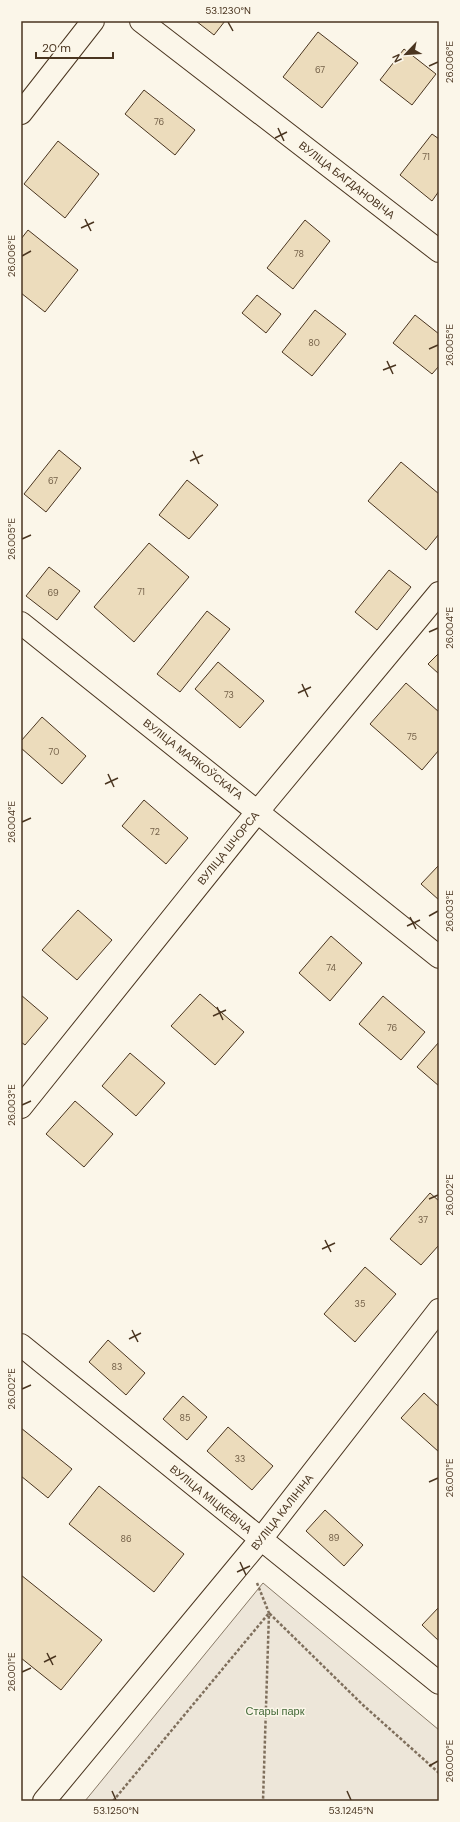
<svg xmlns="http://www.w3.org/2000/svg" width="460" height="1822" viewBox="0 0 460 1822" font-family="'DM Sans',sans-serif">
<rect width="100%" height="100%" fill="#fbf6e9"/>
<path fill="#ede6d9" stroke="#887966" d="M263 1583 439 1730V1801H85Z"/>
<path fill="#ecdcbc" stroke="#4a3520" d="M196 21H225L214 35Z
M318 32 358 63 322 108 283 77Z
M404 49 436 74 412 105 380 80Z
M144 90 195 130 175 155 125 114Z
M432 134 439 139V191L432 201 400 175Z
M58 141 99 174 65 218 24 184Z
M305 220 330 241 293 289 267 268Z
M28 230 78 270 45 312 21 293V239Z
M257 295 281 314 266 333 242 313Z
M315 310 346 334 312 376 282 352Z
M415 315 439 334V366L432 374 393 343Z
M59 450 81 468 46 512 24 494Z
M401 462 439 494V534L426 550 368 501Z
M187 480 218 505 189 539 159 515Z
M149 543 189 577 134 642 94 607Z
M49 567 80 591 57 620 26 596Z
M389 570 411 587 377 630 355 612Z
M207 611 230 629 180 692 157 674Z
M439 653V674L428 664Z
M218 662 264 701 240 728 195 689Z
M406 683 439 712V750L422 770 370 724Z
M42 717 86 756 62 784 21 748V741Z
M144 800 188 838 166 864 122 826Z
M439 865V900L421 884Z
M78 910 112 940 77 980 42 950Z
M331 936 362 963 330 1001 299 973Z
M200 994 244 1032 215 1065 171 1026Z
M21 995 48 1018 25 1045 21 1042Z
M383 996 425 1032 401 1060 359 1024Z
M439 1042V1086L417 1067Z
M130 1053 165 1083 136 1116 102 1086Z
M75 1101 113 1134 84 1167 46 1134Z
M430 1193 439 1201V1245L421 1265 390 1239Z
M365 1267 396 1294 355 1342 324 1314Z
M108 1340 145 1373 126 1395 89 1362Z
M424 1393 439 1407V1452L401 1418Z
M183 1396 207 1417 187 1440 163 1419Z
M228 1427 273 1466 252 1490 207 1451Z
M21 1428 72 1469 48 1498 21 1476Z
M99 1486 184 1554 154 1592 69 1524Z
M325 1510 363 1545 344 1566 306 1531Z
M21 1575 102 1640 61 1690 21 1658Z
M439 1607V1641L422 1625Z"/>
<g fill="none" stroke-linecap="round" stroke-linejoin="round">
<defs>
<path id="minor" d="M141 21 439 251
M21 113 93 21
M21 623 439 957
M21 1107 258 811 439 593
M21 1345 439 1683
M44 1801 261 1539 439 1310"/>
</defs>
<use href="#minor" stroke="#4a3520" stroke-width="24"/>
<path stroke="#7f6f5c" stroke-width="2.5" stroke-dasharray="3 2" stroke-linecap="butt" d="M257 1583 269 1613 263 1801
M113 1801 269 1613 363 1705 439 1773"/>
<use href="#minor" stroke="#fbf6e9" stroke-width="22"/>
</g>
<path fill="none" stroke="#4a3520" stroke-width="1.5" d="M228 22 233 31M429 66 438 62M278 128 284 141M275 138 287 132M85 219 91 231M81 228 94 222M22 256 31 251M429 349 438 345M387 361 393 374M383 370 396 365M193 451 199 464M190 461 203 455M22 539 31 535M429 632 438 628M302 684 308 697M298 693 311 687M108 774 114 787M105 784 118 778M22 822 31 818M429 916 438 911M410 917 416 929M407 926 420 920M217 1007 223 1020M213 1016 226 1010M22 1105 31 1101M429 1199 438 1195M325 1240 331 1252M322 1249 335 1243M132 1330 138 1342M129 1339 141 1333M22 1389 31 1385M429 1482 438 1478M240 1562 246 1575M237 1572 250 1566M47 1653 53 1665M44 1662 56 1656M22 1672 31 1668M429 1766 438 1761M112 1791 116 1800M347 1791 351 1800"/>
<g text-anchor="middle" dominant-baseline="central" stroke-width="3" stroke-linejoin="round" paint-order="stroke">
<g font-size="9" fill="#725f47">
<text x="320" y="70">67</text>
<text x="159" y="122">76</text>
<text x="426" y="157">71</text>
<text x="299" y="254">78</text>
<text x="314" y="343">80</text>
<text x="53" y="481">67</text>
<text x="141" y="592">71</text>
<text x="53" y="593">69</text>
<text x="229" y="695">73</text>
<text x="412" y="737">75</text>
<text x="54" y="752">70</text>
<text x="155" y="832">72</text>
<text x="331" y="968">74</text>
<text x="392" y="1028">76</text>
<text x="423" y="1220">37</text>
<text x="360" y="1304">35</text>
<text x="117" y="1367">83</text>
<text x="185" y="1418">85</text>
<text x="240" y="1459">33</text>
<text x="334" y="1538">89</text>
<text x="126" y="1539">86</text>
</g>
<g font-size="11" fill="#4a3520" stroke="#fbf6e9">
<text transform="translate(347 180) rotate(38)">ВУЛІЦА БАГДАНОВІЧА</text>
<text transform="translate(193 759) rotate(38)">ВУЛІЦА МАЯКОЎСКАГА</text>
<text transform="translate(228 848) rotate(-51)">ВУЛІЦА ШЧОРСА</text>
<text transform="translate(211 1499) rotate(39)">ВУЛІЦА МІЦКЕВІЧА</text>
<text transform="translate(282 1512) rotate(-52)">ВУЛІЦА КАЛІНІНА</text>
</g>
<g font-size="11" fill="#436837" stroke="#fbf6e9">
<text x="275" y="1711">Стары парк</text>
</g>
</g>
<rect width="460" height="1822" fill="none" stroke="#fbf6e9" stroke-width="44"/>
<g transform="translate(406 54) rotate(245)" stroke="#fbf6e9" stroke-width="3" paint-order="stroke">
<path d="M0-3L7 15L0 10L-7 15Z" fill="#4a3520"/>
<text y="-6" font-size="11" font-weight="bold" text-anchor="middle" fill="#4a3520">N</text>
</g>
<path d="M36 52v6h77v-6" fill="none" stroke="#4a3520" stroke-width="2"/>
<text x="42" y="52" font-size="12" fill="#4a3520" stroke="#fbf6e9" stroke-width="3" paint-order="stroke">20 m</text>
<rect x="22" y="22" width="416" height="1778" fill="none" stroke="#4a3520" stroke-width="1.5"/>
<g font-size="10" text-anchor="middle" fill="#4a3520">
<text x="228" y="14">53.1230°N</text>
<text transform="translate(449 62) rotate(-90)" y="4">26.006°E</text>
<text transform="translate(11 256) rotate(-90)" y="4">26.006°E</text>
<text transform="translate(449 345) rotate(-90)" y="4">26.005°E</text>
<text transform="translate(11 539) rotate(-90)" y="4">26.005°E</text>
<text transform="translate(449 628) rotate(-90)" y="4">26.004°E</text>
<text transform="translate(11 822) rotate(-90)" y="4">26.004°E</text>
<text transform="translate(449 911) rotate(-90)" y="4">26.003°E</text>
<text transform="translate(11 1105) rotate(-90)" y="4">26.003°E</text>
<text transform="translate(449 1195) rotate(-90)" y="4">26.002°E</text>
<text transform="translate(11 1389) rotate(-90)" y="4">26.002°E</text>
<text transform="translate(449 1478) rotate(-90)" y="4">26.001°E</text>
<text transform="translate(11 1672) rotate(-90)" y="4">26.001°E</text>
<text transform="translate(449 1761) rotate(-90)" y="4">26.000°E</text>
<text x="116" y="1814">53.1250°N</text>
<text x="351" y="1814">53.1245°N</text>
</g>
</svg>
